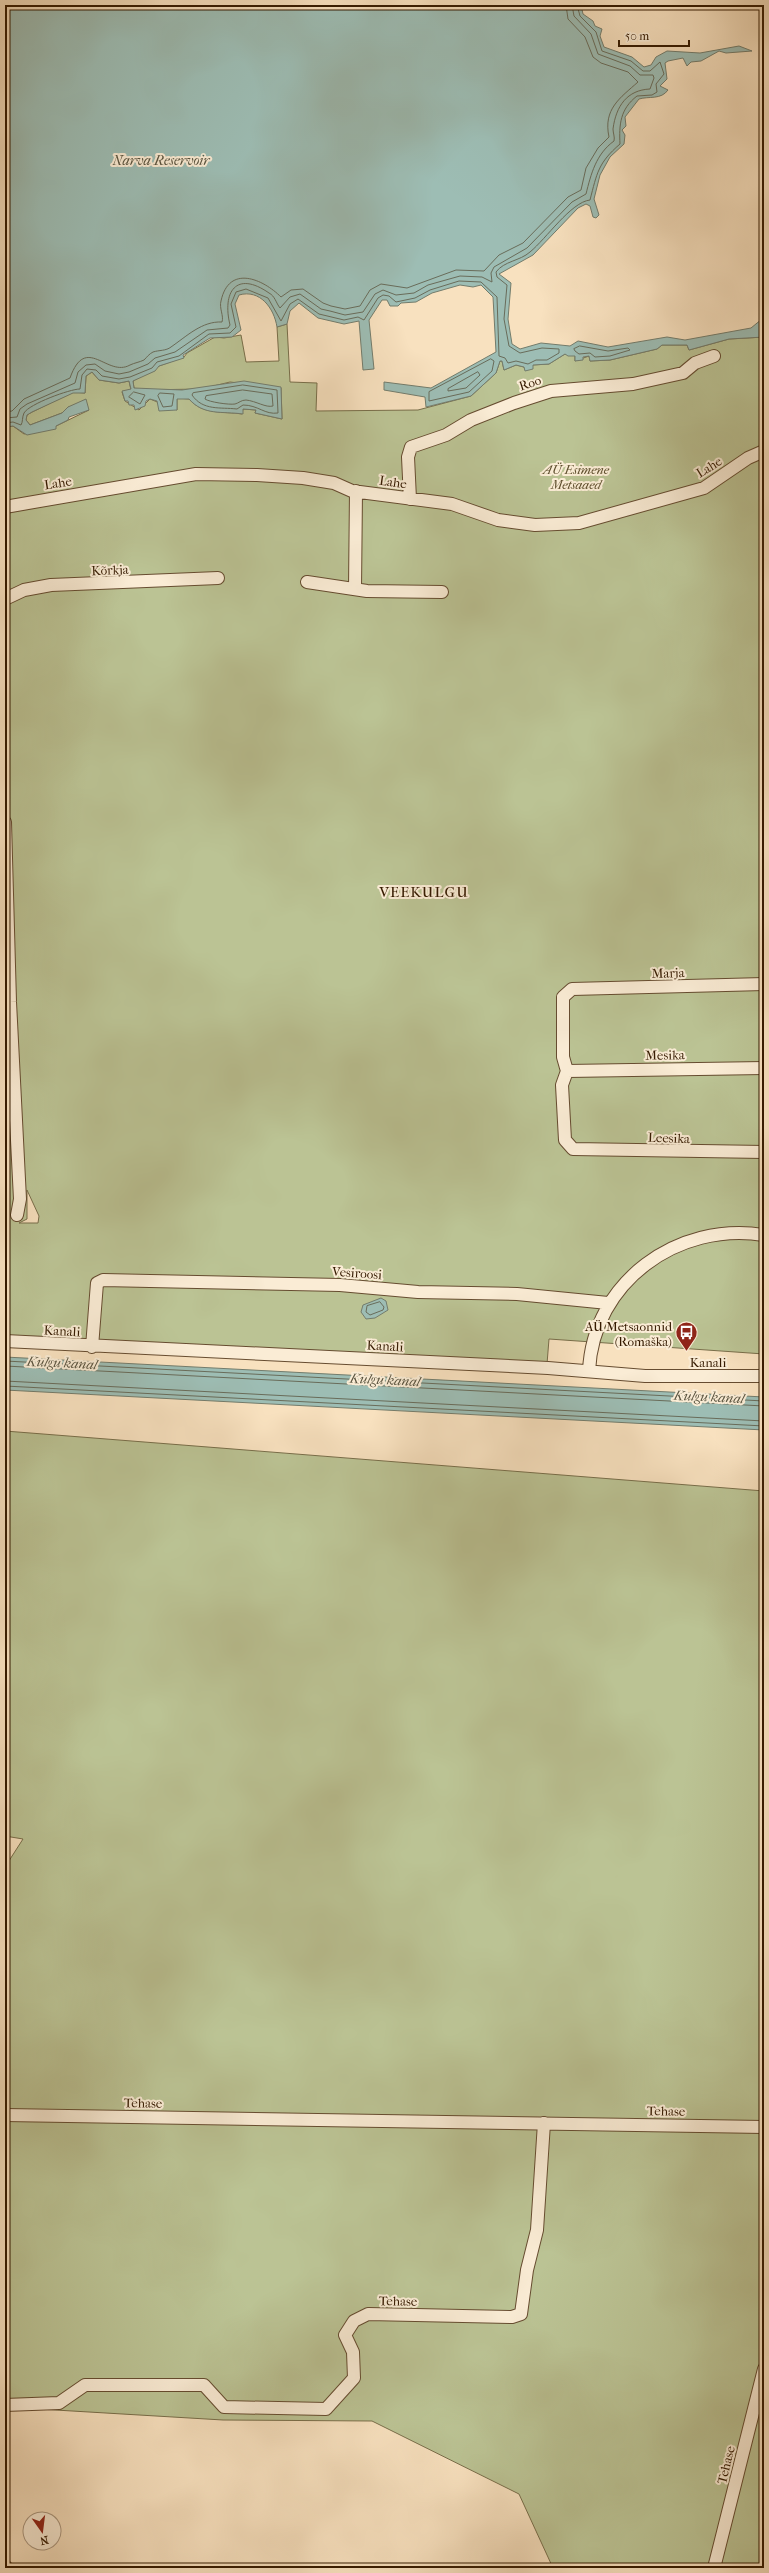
<svg xmlns="http://www.w3.org/2000/svg" width="769" height="2573" viewBox="0 0 769 2573" font-family="'IM FELL French Canon',serif">
<rect width="100%" height="100%" fill="#f8e1bf"/>
<filter id="stains"><feTurbulence type="fractalNoise" baseFrequency=".005" numOctaves="4"/><feColorMatrix values="0 0 0 0 .2 0 0 0 0 .09 0 0 0 0 .02 0 0 0 .5 -.17"/></filter>
<radialGradient id="worn" r=".72"><stop offset=".6" stop-color="#630" stop-opacity="0"/><stop offset="1" stop-color="#630" stop-opacity=".3"/></radialGradient>
<path fill="#bbc394" stroke="#786e4a" fill-rule="evenodd" d="M287 324 290 382 317 383 316 411 418 410 471 396 496 373 500 361H502L504 370 516 365 524 367 525 370 532 365 549 364 565 354 575 355V361L589 356 590 361 610 360 657 349 662 345H687L689 350 729 339 764 337V1354L549 1339 547 1364 5 1336V419L7 427 13 426 24 434 56 426 89 410 68 407 62 413 30 425 26 420 27 415 32 412 73 392 85 393 86 376 92 372 99 380 119 383 129 381 131 390 122 392 125 401 139 410 150 399 177 410V398L189 399C203 415 222 411 242 414L243 409 256 410 255 413 282 419 281 388 230 382 201 389 141 390 134 388 133 381 159 366 184 357 187 353 215 337 224 338 241 335 246 362 279 361 277 327ZM27 1190 39 1216 38 1223H19L27 1219Z
M5 1431 764 1491V2568H553L519 2494 372 2421 223 2420 5 2407V1867L23 1839 5 1836Z"/>
<path fill="#9dbdb4" stroke="#737c6c" d="M5 5H581L583 14 593 21 595 26 602 29 600 36 604 47 632 57 644 67 651 65 656 57 667 51 700 53 739 46 752 51 726 53 719 51 701 61 691 62 687 66 683 58 668 61 665 63 667 79 660 86 668 90C661 100 649 96 639 99L625 117 626 126 622 130 625 135 624 144 610 157 600 175 594 199 599 215 596 218 593 217 590 206 586 204 578 208 533 255 499 274 511 283 508 319 512 344 520 349 541 343 570 346 578 341 608 347 667 337 685 340 751 328 762 319 764 337 729 339 689 350 687 345H662L657 349 610 360 590 361 589 356 583 357V360L575 361V356H568L565 354 549 364 533 365V369L525 371 524 367 516 365 504 370 502 361H500L496 373 471 396 426 407 425 397 384 390V382L431 388 496 352 493 297 481 285 473 287 460 285 432 293 416 302 401 303 398 306H390L387 300H382L369 320 374 369 363 370 359 321 344 324 318 318 299 303 290 311 287 324 277 327C274 308 260 289 239 295L235 304 241 330 232 337 210 338 183 355 184 358 159 366 155 371 133 381 134 388 182 390 244 381 281 387 282 419 255 413 256 410 243 409V414C222 411 204 416 189 399H177V410L159 411 157 401 150 399 146 401 145 406 135 410 134 405H129L128 401H125L122 391 131 389 129 381 119 383 99 380 92 372 86 376 85 393H73L32 412 27 415 26 420 30 425 62 413 68 407 86 399 89 410 69 417 68 420 56 426V429L27 435 13 426 7 427Z
M381 1298 386 1301 388 1310 375 1318 366 1319 361 1312 363 1305Z
M5 1357 764 1397V1430L5 1390Z"/>
<g fill="none" stroke-linecap="round" stroke-linejoin="round">
<path stroke="#696c5a" stroke-width="1" d="M580 346 608 351 628 348 630 350 610 356 595 357 590 353 579 354 575 351 574 349Z
M491 359 494 361 492 371 469 392 429 401V392Z
M478 372 480 375 466 388 448 391V389Z
M243 385 277 390 278 413C265 415 258 405 243 405L237 409C220 407 203 411 192 395L193 393Z
M243 390 272 394 273 406C266 408 256 401 246 400 241 400 239 403 235 404 229 405 209 402 205 399L206 396Z
M134 392 145 395 140 404 129 397Z
M160 393 174 394 172 406 163 407 158 396Z
M5 412 12 411 24 399 70 378C86 333 107 378 130 365 134 363 140 362 144 360 147 357 149 354 153 352 159 350 166 351 171 347 187 336 202 321 222 322 224 316 219 308 221 301 229 264 263 279 281 297L291 290 303 289 323 303 331 306 345 309 360 306 370 290 381 284 407 288 456 270 484 271 499 255 523 243 568 197 581 190 586 168 598 148 609 137C603 109 620 98 638 82L628 72 601 63 593 57 585 37 568 19 566 5
M5 418 17 417 20 409 27 404 75 383 78 372 86 365 95 364 105 371 119 374 129 372 148 364 155 358 175 352 207 330 228 328 230 325C222 292 236 270 269 293 275 296 276 303 280 308L290 297 300 294 321 309 330 311 345 315 363 312 375 294 383 290 396 295 414 293 428 285 460 276 482 277 492 282 491 273 494 267 527 248 572 202 586 194C591 174 596 154 614 141 615 137 613 133 613 129 616 106 627 90 650 89L654 78 653 75H640L630 66 598 54 591 34 574 16 572 5
M5 423 13 422 21 425C23 422 22 417 24 413 29 404 70 389 80 389L82 375 87 369 96 370 102 376 119 379 130 377 152 368 157 362 179 356 209 334 230 333 236 327 231 304 236 292 246 289 268 298 281 321 290 304 298 299 319 314 344 320 358 317 364 320 378 298 383 295 389 296 396 302 415 298 430 290 459 281 481 282 497 297 499 356 505 358 508 363 516 361 528 364 536 360H547L559 353V349L542 348 520 353 509 346 504 319 507 285 497 277 496 272C504 261 520 261 530 252 546 239 571 202 590 200 597 173 598 163 620 144 619 125 620 109 637 96L652 95 657 92 656 84 664 74 660 62 650 71H643L631 61 602 51 596 32 580 16 577 5
M380 1302 384 1307 383 1310 370 1315 366 1312 367 1306Z
M5 1361 764 1401
M5 1366 764 1406
M5 1381 764 1421
M5 1386 764 1426"/>
<defs>
<path id="minor" d="M410 499 408 457 411 447 446 435 471 420 514 403 551 391 633 384 683 373 695 363 714 356
M5 507 196 474 257 475 303 478 334 483 352 491 452 504 498 520 535 525 579 523 704 488 748 458 764 451
M307 582 367 591 442 592
M355 589 356 491
M5 599 24 590 51 585 218 578
M5 822 10 1002 20 1199 17 1215
M764 984 572 989 563 997V1057L567 1071 562 1085 565 1140 573 1149 764 1152
M567 1071 764 1068
M5 1341 548 1368 645 1376H764
M92 1347 97 1283 103 1280 340 1285 418 1292 517 1294 608 1303
M589 1371C593 1282 678 1221 764 1235
M5 2115 764 2127
M5 2405 59 2403 85 2385H204L224 2407 326 2409 354 2378 353 2352 345 2335 354 2321 368 2314 512 2317 521 2314 527 2270 537 2230 544 2123
M5 2566 7 2568
M714 2568 764 2369"/>
</defs>
<use href="#minor" stroke="#664c30" stroke-width="14"/>
<use href="#minor" stroke="#faecd5" stroke-width="12"/>
</g>
<defs>
<symbol id="bus-pin" viewBox="-11 -11 22 30"><path d="M0 17L-7.5 6A9.5 9.5 0 1 1 7.5 6Z" fill="#8f2418" stroke="#faecd5"/><path d="M-5-6H5V4H4V6H2V4H-2V6H-4V4H-5ZM-3.5-4V0h7V-4ZM-3.5 1.2v1.5H-2V1.2ZM2 1.2v1.5H3.5V1.2Z" fill="#fff"/></symbol>
</defs>
<g fill-rule="evenodd">
<use href="#bus-pin" x="674" y="1320" width="25" height="34"/>
</g>
<g text-anchor="middle" dominant-baseline="central" stroke-width="4" stroke-linejoin="round" paint-order="stroke">
<g font-size="13" fill="#351a00" stroke="#faecd5">
<text transform="translate(530 383) rotate(-18)">Roo</text>
<text transform="translate(709 467) rotate(-32)">Lahe</text>
<text transform="translate(393 482) rotate(8)">Lahe</text>
<text transform="translate(58 483) rotate(-9)">Lahe</text>
<text transform="translate(110 570) rotate(-2)">Kõrkja</text>
<text transform="translate(668 973) rotate(-2)">Marja</text>
<text transform="translate(665 1055) rotate(-1)">Mesika</text>
<text transform="translate(669 1138) rotate(2)">Leesika</text>
<text transform="translate(357 1273) rotate(4)">Vesiroosi</text>
<text transform="translate(62 1331) rotate(3)">Kanali</text>
<text transform="translate(385 1346) rotate(3)">Kanali</text>
<text x="708" y="1362">Kanali</text>
<text transform="translate(143 2103) rotate(1)">Tehase</text>
<text transform="translate(666 2111) rotate(1)">Tehase</text>
<text transform="translate(398 2301) rotate(1)">Tehase</text>
<text transform="translate(726 2465) rotate(-76)">Tehase</text>
</g>
<g font-size="13" font-style="italic" fill="#5d4d2c" stroke="#faecd5">
<text x="576" y="469">AÜ Esimene<tspan x="576" dy="15">Metsaaed</tspan></text>
</g>
<g font-size="13" fill="#351a00" stroke="#faecd5" text-anchor="end">
<text x="672" y="1326">AÜ Metsaonnid<tspan x="672" dy="15">(Romaška)</tspan></text>
</g>
<g font-size="14" font-style="italic" fill="#59533f" stroke="#faecd5">
<text x="161" y="160">Narva Reservoir</text>
<text transform="translate(62 1363) rotate(3)">Kulgu kanal</text>
<text transform="translate(385 1380) rotate(3)">Kulgu kanal</text>
<text transform="translate(709 1397) rotate(3)">Kulgu kanal</text>
</g>
<g font-size="15" letter-spacing="1" fill="#351a00" stroke="#faecd5">
<text x="424" y="892">VEEKULGU</text>
</g>
</g>
<rect width="769" height="2573" fill="none" stroke="#f8e1bf" stroke-width="20"/>
<rect x="6" y="6" width="757" height="2561" fill="none" stroke="#351a00" stroke-width="2"/>
<rect x="10" y="10" width="749" height="2553" fill="none" stroke="#351a00"/>
<g transform="translate(42 2531) rotate(166)"><circle r="19" fill="#faecd5" stroke="#ab9880"/>
<path d="M0-3L7 15L0 10L-7 15Z" fill="#8f2418"/>
<text y="-6" font-size="11" font-weight="bold" text-anchor="middle" fill="#351a00">N</text>
</g>
<path d="M619 40v6h70v-6" fill="none" stroke="#351a00" stroke-width="2"/>
<text x="625" y="40" font-size="12" fill="#351a00" stroke="#faecd5" stroke-width="3" paint-order="stroke">50 m</text>
<rect width="100%" height="100%" filter="url(#stains)"/>
<rect width="100%" height="100%" fill="url(#worn)"/>
</svg>
